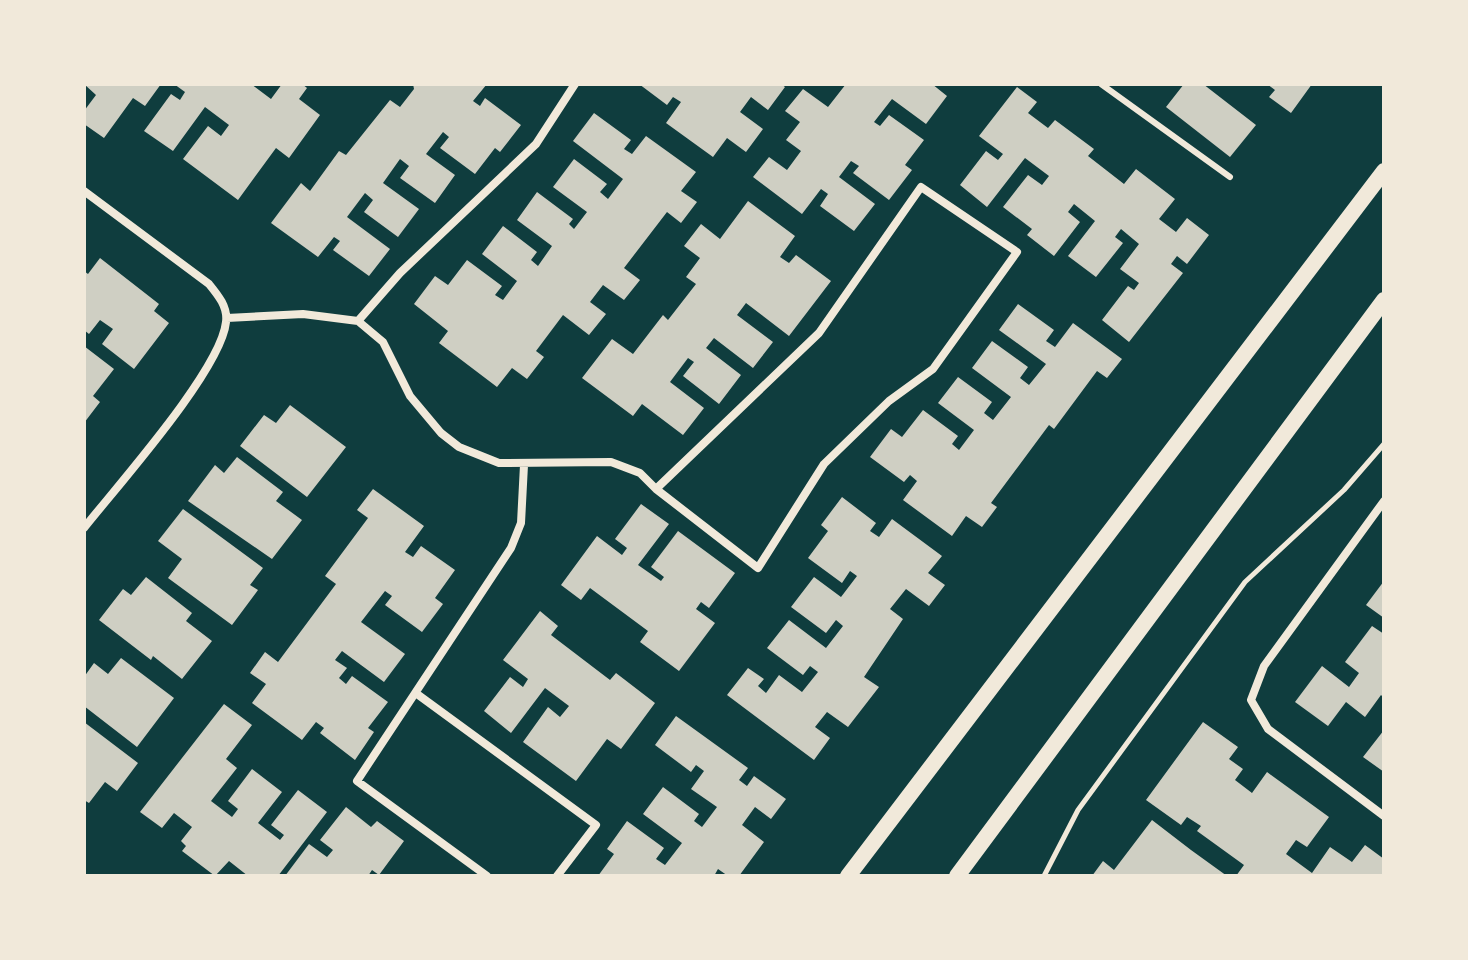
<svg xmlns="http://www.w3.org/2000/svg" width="1468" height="960" viewBox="0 0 1468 960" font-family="Jost,sans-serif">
<rect width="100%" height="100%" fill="#0f3d3e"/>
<path fill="#cfcfc3" d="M84 84H161L145 106 133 98 104 138 84 124V111L96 95Z
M174 84H251L271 99 282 84H302L307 88 299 99 320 115 289 158 276 148 238 200 183 159 208 126 221 136 229 125 205 107 173 151 144 131 171 94 180 100 185 92Z
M413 84H487L473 101 480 106 485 98 521 125 500 152 495 148 475 174 440 148 449 137 443 132 426 154 455 175 435 203 400 178 409 166 400 159 383 183 419 209 398 237 364 212 373 200 365 193 347 217 390 249 369 276 333 250 340 241 334 237 318 257 271 223 301 183 310 191 339 151 346 155 390 100 400 107 414 89Z
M639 84H781L785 87 768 110 751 97 740 112 763 129 746 152 727 138 713 157 666 123 681 102 673 97 667 105Z
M846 84H932L947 96 926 124 892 99 874 122 880 126 889 115 924 140 905 165 912 170 889 200 853 173 859 166 851 161 839 177 875 204 854 231 820 206 828 194 821 189 802 214 753 177 769 157 787 170 801 151 786 140 800 122 785 111 803 89 828 107Z
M1184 84H1203L1256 125 1230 157 1166 107Z
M1267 84H1312L1291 113 1269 97 1275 90Z
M1017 87 1037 102 1028 113 1048 128 1055 120 1094 149 1088 156 1124 184 1136 169 1175 199 1159 219 1176 232 1187 218 1209 235 1187 264 1177 256 1171 264 1183 273 1129 342 1102 320 1128 286 1134 290 1139 283 1120 269 1139 244 1121 229 1115 237 1123 243 1096 277 1068 256 1095 221 1074 204 1068 212 1080 222 1054 256 1027 235 1032 229 1003 207 1028 175 1042 185 1049 176 1025 158 987 207 960 185 986 151 998 160 1003 154 979 136Z
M594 113 631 140 624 149 632 154 646 136 696 172 681 191 697 202 681 223 667 212 624 268 640 280 624 300 603 285 590 302 606 314 589 335 563 315 536 351 544 357 527 379 512 368 497 387 439 343 448 331 414 304 435 276 448 285 467 260 502 286 495 295 503 300 517 281 482 254 503 226 537 252 531 260 538 266 552 246 517 220 537 192 573 219 569 224 574 229 587 212 553 187 574 159 607 184 600 192 608 199 623 179 573 141Z
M748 201 795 236 780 257 789 263 796 255 831 281 789 336 746 303 737 315 773 342 753 368 714 338 706 348 741 375 719 404 683 376 694 362 688 358 670 382 704 408 683 435 642 404 633 416 582 378 612 339 633 354 663 315 668 320 696 284 686 277 700 258 684 246 701 224 720 239Z
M100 258 159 304 154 311 169 323 134 369 102 344 113 329 100 320 89 334 84 330V271L88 274Z
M1018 304 1054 330 1046 341 1055 347 1073 323 1122 359 1107 378 1097 371 1054 429 1049 425 991 503 997 507 982 527 966 516 952 536 903 500 917 481 910 475 904 482 870 457 891 429 902 437 923 410 958 436 952 444 959 450 974 430 938 403 958 377 992 402 984 413 993 420 1011 397 972 368 992 341 1028 367 1020 378 1029 385 1046 364 999 330Z
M84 346 114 369 93 396 100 402 84 423Z
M290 405 346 447 307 497 240 446 264 415 276 423Z
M237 457 283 492 276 501 302 520 272 559 188 501 215 465 224 473Z
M373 489 424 526 405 552 413 557 421 546 455 570 435 598 443 604 422 632 385 605 392 596 385 591 361 622 405 654 384 682 342 651 335 660 347 668 339 678 346 684 352 676 388 702 368 728 374 732 355 760 320 733 324 728 316 722 302 740 252 703 266 684 250 673 265 652 278 662 336 584 325 576 368 518 357 510Z
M842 497 876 523 870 531 879 537 892 519 942 556 928 573 945 585 929 606 906 589 890 609 903 619 864 677 879 687 848 727 827 712 815 727 830 738 814 760 727 695 748 668 764 679 758 686 766 693 779 675 802 692 818 672 810 666 803 675 767 648 789 620 826 648 843 626 836 620 826 633 791 607 814 577 841 597 857 576 850 571 842 583 808 558 828 531 821 525Z
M641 504 669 524 638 565 661 581 664 577 651 567 678 531 735 573 709 608 701 602 696 609 715 623 679 671 640 642 648 631 590 588 581 600 561 585 597 536 622 555 627 548 615 539Z
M183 509 263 568 250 585 258 590 232 625 168 578 182 559 158 541Z
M146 577 192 613 186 621 212 641 182 679 153 656 151 660 99 620 123 589 131 595Z
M1384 581V618L1366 605Z
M540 611 558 626 551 635 610 680 616 673 655 703 621 749 607 739 576 781 523 742 548 707 560 717 569 706 545 688 511 733 484 711 510 677 523 687 528 679 503 660Z
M1372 626 1384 634V698L1381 695 1365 717 1346 702 1328 726 1295 702 1322 666 1349 687 1359 673 1345 662Z
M121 658 174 698 137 747 84 706V677L94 663 108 674Z
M224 704 252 725 226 759 237 768 211 801 232 817 238 809 228 801 252 769 282 792 258 823 280 840 284 835 271 825 298 790 327 812 278 876H248L229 861 215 876 182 851 186 846 181 841 192 827 174 813 162 828 140 812Z
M676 716 748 768 739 780 747 786 754 776 786 799 771 819 755 807 742 825 764 842 739 876H728L718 869 714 876H598L614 854 607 849 627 821 664 848 656 859 665 865 682 843 643 814 663 787 699 814 694 821 702 827 717 807 691 789 704 771 696 765 691 772 655 745Z
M84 722 138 763 117 791 105 782 89 803 84 800Z
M1203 722 1238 747 1229 759 1243 769 1235 780 1252 793 1267 772 1329 817 1307 847 1296 840 1286 854 1312 873 1330 847 1352 862 1365 845 1384 859V876H1236L1244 865 1197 831 1201 826 1187 817 1181 825 1146 800Z
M1384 730V772L1363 757Z
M346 807 371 827 377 821 404 841 379 875 372 870 368 876H285L309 844 327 857 333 850 320 840Z
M1152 820 1191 850 1227 876H1092L1103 861 1114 870Z"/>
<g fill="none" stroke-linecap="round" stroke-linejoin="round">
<path stroke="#f1e9da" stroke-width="5" d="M1044 876 1078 810 1245 582 1344 490 1384 444"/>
<path stroke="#f1e9da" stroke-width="6" d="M1101 84 1230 177"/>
<path stroke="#f1e9da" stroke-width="8" d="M84 191 209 284C218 295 228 307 226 322 221 370 118 485 84 528
M227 318 303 314 358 321 383 342 410 396 441 433 459 447 499 463 611 462 640 473 656 489 758 568 824 464 889 401 933 369 1017 252 921 187 819 333 656 489
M358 321 400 273 536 144 575 84
M1384 501 1264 666 1251 700 1268 729 1384 816
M417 694 596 825 557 876
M487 876 357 781 511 548 521 523 524 465"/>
<path stroke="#f1e9da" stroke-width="16" d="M848 876 1384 171
M957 876 1384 300"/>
</g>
<rect width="1468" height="960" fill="none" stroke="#f1e9da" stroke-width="172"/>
</svg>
